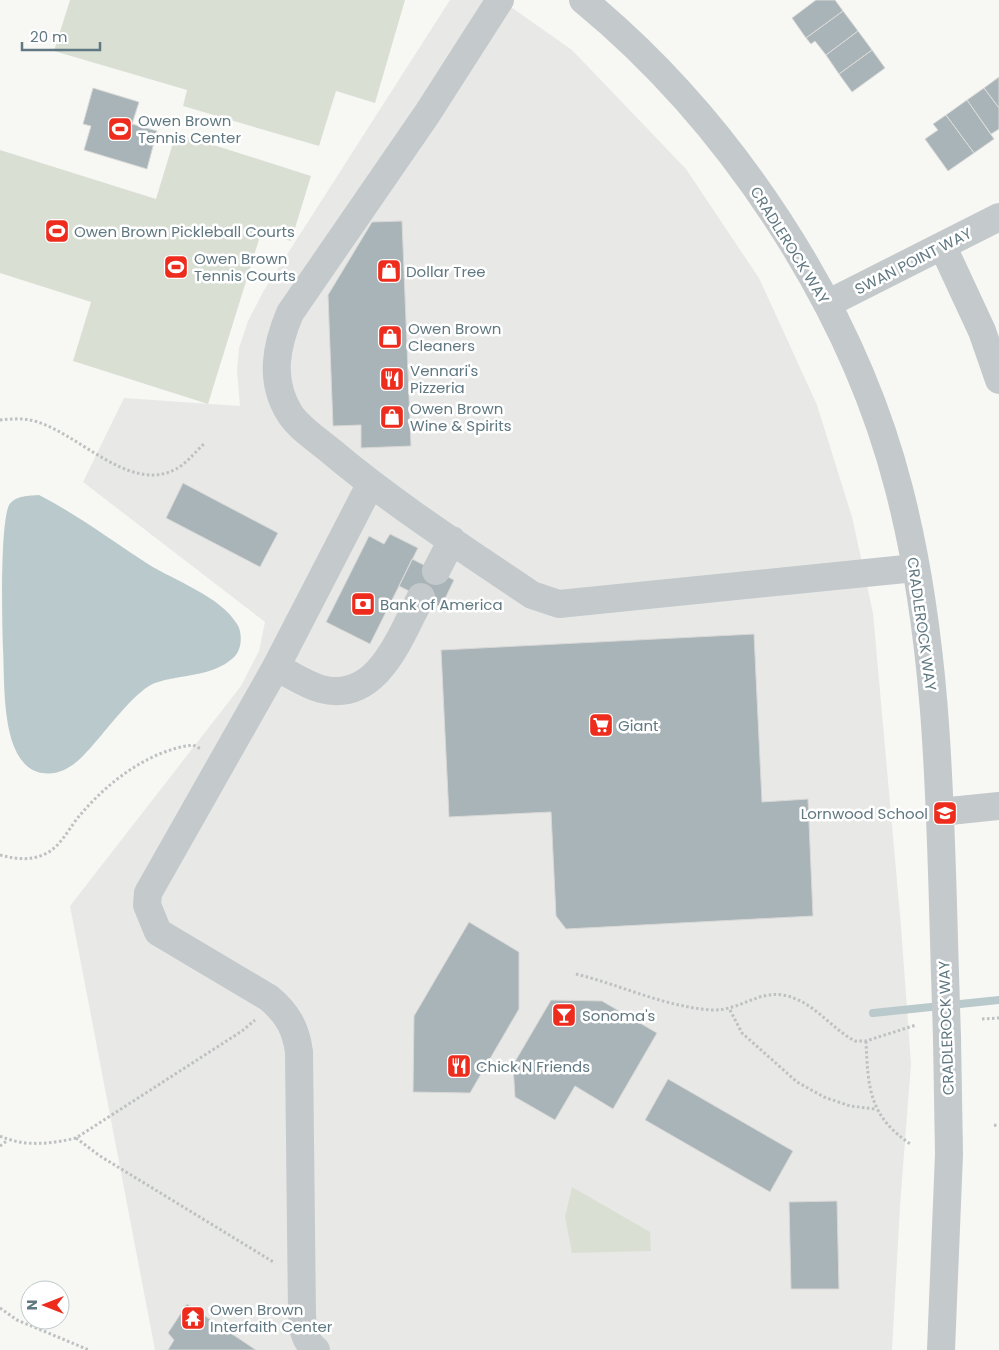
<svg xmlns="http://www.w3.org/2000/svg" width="999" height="1350" viewBox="0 0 999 1350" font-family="Poppins,sans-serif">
<rect width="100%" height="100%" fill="#f7f7f4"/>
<path fill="#e8e8e7" d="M450 0H501L572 50 686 169 759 278 817 405 852 517 873 613 901 926 911 1064 900 1206 892 1350H155L70 906 241 686 259 651 265 622 83 482 124 398 240 406 237 370 239 348 248 321 263 292Z"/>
<path fill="#dadfd4" d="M70 0H405L375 103 336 91 319 146 183 106 187 90 54 51Z
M176 133 311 176 291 241 261 233 208 404 73 361 91 302 0 273V150L156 199Z
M572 1187 650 1232 651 1251 572 1253 565 1217Z"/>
<path fill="#bac9cb" d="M39 495C78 515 112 541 148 564 175 581 220 596 237 624 243 633 242 651 233 658 212 677 181 674 155 683 138 689 111 724 99 738 84 755 68 777 42 773 0 766 5 684 3 649 2 622 0 525 9 505 16 495 29 496 39 495Z"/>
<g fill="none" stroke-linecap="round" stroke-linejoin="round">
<path stroke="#bac9cb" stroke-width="8" d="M873 1013 999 1000"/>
</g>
<path fill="#a8b4b8" stroke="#d9d8d6" d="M816 0H835L843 11 806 38 792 18Z
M843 11 858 31 826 55 815 41 811 44 806 38Z
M858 31 872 50 839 74 826 55Z
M872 50 885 68 852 92 839 74Z
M999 77V108L984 88Z
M93 88 139 102 132 124 157 131 147 169 84 150 91 126 83 124Z
M984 88 999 108V129L991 134 967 100Z
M967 100 994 139 974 153 946 115Z
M946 115 974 153 948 171 925 139 938 130 933 124Z
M402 221 411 446 361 448V425L333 426 328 295 372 222Z
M183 483 278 533 260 567 166 518Z
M390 534 418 548 370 644 326 622 369 536 384 544Z
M412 559 454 580 441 607 399 586Z
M754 634 762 802 808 799 813 916 566 929 556 916 551 812 449 817 441 650Z
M469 922 519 952V1009L470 1093 413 1092 414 1016Z
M551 1000 602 1001 657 1033 613 1109 575 1086 555 1120 515 1097 513 1065Z
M668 1079 793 1151 770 1192 645 1120Z
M837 1201 839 1289H791L789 1202Z
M187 1304 256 1350H168L174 1340 168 1333Z"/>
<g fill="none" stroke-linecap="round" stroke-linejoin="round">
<path stroke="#bdc1c2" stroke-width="3" stroke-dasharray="2.5 2.5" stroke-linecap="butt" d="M0 420C10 419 21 418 30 420 76 429 128 495 176 469 186 464 195 452 204 444
M0 855C16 859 30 861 45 854 61 847 70 826 81 814 109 781 150 750 193 745L201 749
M576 974C621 985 665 1007 712 1010 744 1011 762 984 796 999 818 1008 834 1030 855 1041H866L916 1025
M730 1010 742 1033 797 1082 824 1097 850 1106 875 1109
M982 1019 999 1018
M866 1041C868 1088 869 1117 912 1145
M994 1125 999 1126
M0 1136C24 1147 51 1144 76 1138L242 1031 255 1020
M76 1138 100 1156 275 1263
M0 1146 8 1140
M0 1308 17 1320 89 1350"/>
<path stroke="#c4c9cc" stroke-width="28" d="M500 0 427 114 290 313C276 346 269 381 290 414 300 429 318 440 332 452 395 505 464 549 532 595L559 604 915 568
M583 0C730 121 852 305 899 489 940 647 940 813 945 974
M943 247 982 331 999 380
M827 304 999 217
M436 571 452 540
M276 667C290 674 306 685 321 689 378 704 400 636 421 597
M940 812 999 806
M316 1350C304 1340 303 1330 302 1315L299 1052C296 1029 288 1014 269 998L158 932 147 905 148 893 276 667 370 485
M941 1350 949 1154 947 1038"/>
<path stroke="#c4c9cc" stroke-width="28" d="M945 974 947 1038"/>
</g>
<defs>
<symbol id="stadium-square" viewBox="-11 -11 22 22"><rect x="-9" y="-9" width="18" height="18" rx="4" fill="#ee2c1d" stroke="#fff"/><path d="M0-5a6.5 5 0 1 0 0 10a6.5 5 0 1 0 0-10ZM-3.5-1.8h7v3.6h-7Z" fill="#fff"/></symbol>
<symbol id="shop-square" viewBox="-11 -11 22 22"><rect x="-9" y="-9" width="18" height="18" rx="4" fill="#ee2c1d" stroke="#fff"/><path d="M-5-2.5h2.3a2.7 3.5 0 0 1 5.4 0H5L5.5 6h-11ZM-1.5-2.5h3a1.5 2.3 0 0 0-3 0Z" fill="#fff"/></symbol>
<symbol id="restaurant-square" viewBox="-11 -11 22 22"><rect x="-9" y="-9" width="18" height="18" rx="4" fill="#ee2c1d" stroke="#fff"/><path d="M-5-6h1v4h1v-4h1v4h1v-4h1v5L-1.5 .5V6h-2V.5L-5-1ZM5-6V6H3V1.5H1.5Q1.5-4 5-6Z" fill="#fff"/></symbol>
<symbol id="bank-square" viewBox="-11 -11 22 22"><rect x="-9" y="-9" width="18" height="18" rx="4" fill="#ee2c1d" stroke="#fff"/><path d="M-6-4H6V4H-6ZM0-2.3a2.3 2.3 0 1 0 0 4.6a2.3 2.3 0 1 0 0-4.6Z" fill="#fff"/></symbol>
<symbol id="supermarket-square" viewBox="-11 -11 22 22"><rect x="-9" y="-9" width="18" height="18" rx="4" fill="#ee2c1d" stroke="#fff"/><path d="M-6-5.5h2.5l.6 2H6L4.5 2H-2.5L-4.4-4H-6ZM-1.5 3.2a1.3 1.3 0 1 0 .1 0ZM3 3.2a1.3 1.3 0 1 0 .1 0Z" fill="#fff"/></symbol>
<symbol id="school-square" viewBox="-11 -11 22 22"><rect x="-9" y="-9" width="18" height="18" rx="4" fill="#ee2c1d" stroke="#fff"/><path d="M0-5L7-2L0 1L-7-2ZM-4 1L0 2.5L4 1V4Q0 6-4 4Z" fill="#fff"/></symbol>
<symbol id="bar-square" viewBox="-11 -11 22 22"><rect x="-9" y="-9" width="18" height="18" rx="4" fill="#ee2c1d" stroke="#fff"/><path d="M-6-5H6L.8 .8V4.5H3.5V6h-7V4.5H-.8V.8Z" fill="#fff"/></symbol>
<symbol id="temple-square" viewBox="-11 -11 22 22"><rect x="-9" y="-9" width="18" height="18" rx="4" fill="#ee2c1d" stroke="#fff"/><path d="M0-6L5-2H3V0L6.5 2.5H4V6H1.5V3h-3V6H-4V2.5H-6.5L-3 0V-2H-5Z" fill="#fff"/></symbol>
</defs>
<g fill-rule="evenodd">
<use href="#stadium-square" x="106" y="115" width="28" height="28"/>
<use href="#stadium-square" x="43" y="217" width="28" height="28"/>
<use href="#stadium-square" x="162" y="253" width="28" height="28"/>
<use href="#shop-square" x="375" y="257" width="28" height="28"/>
<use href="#shop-square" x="376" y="323" width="28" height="28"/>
<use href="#restaurant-square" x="378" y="365" width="28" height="28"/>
<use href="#shop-square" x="378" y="403" width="28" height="28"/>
<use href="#bank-square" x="349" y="590" width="28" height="28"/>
<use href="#supermarket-square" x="587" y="711" width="28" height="28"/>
<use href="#school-square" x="931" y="799" width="28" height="28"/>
<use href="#bar-square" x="550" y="1001" width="28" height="28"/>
<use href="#restaurant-square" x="445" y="1052" width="28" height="28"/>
<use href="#temple-square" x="179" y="1304" width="28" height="28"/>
</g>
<g text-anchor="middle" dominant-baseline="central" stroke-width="5" stroke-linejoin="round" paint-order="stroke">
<g font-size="15" fill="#607881" stroke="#fff" text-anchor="start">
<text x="138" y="120">Owen Brown<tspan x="138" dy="17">Tennis Center</tspan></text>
<text x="74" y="231">Owen Brown Pickleball Courts</text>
<text x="194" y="258">Owen Brown<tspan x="194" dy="17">Tennis Courts</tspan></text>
<text x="406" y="271">Dollar Tree</text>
<text x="408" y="328">Owen Brown<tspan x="408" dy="17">Cleaners</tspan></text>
<text x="410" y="370">Vennari's<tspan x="410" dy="17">Pizzeria</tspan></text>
<text x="410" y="408">Owen Brown<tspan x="410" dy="17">Wine &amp; Spirits</tspan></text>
<text x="380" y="604">Bank of America</text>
<text x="618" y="725">Giant</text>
<text x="928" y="813" text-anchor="end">Lornwood School</text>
<text x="582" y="1015">Sonoma's</text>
<text x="476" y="1066">Chick N Friends</text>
<text x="210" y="1309">Owen Brown<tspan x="210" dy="17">Interfaith Center</tspan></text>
</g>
<g font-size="15" fill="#607881" stroke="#fff">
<text transform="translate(790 245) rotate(58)">CRADLEROCK WAY</text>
<text transform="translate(913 261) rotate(-27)">SWAN POINT WAY</text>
<text transform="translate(922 624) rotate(82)">CRADLEROCK WAY</text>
<text transform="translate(946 1028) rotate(-92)">CRADLEROCK WAY</text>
</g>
</g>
<g transform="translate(45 1305) rotate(270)"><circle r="24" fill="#ffffff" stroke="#bfc9cd"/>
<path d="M0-4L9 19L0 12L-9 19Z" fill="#ee2c1d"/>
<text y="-8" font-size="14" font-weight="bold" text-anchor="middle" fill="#607881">N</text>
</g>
<path d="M22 42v8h78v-8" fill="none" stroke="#607881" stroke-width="2.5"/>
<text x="30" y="42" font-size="15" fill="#607881" stroke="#ffffff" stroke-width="4" paint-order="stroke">20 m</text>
</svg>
